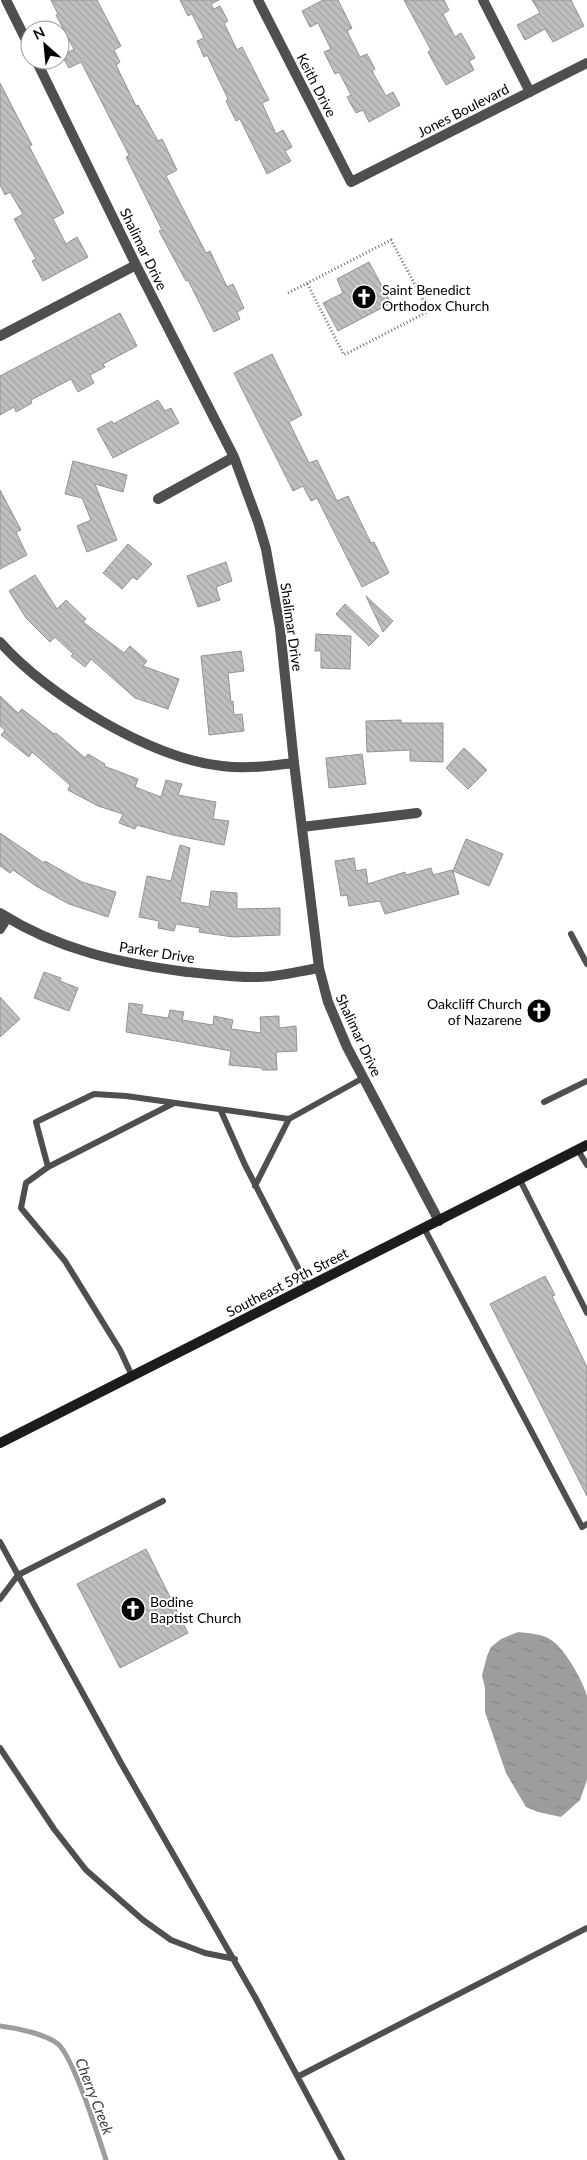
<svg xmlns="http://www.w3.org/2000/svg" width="587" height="2160" viewBox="0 0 587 2160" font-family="Lato,sans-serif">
<defs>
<pattern id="water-ripples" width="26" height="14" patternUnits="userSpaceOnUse" patternTransform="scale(1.25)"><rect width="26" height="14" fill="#9d9d9d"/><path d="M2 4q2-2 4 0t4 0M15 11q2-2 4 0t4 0" fill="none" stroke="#858585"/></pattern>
<pattern id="building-back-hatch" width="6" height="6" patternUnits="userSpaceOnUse" patternTransform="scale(1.25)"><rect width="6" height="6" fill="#bfbfbf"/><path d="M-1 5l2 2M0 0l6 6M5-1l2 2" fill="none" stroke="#a2a2a2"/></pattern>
</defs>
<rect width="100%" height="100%" fill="#fff"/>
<path fill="url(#water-ripples)" d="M518 1632C527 1633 538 1634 546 1637 563 1644 582 1679 587 1696V1780L580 1800 561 1817 538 1812 526 1807 506 1773 485 1712V1688L482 1675 487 1656 491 1647 501 1639Z"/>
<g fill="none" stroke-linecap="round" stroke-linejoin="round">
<path stroke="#9d9d9d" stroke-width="5" d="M0 2026C16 2028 46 2034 58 2044 73 2057 99 2138 106 2160"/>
</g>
<path fill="url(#building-back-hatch)" stroke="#939393" d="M51 0H97L121 46 114 50 120 62 116 65 136 106 138 105 158 141 162 139 177 170 166 176 206 253 210 251 227 287 233 284 244 308 237 312 240 319 214 332 188 280 186 281 159 231 162 230 126 157 129 155 81 62 69 68 62 56 74 49 56 15 58 14Z
M180 0H219L211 4 214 9 220 6 228 21 224 23 237 50 242 47 269 100 262 103 276 134 283 130 292 147 285 151 291 161 267 174 240 119 236 121 226 101 228 99 207 55 204 57 197 41 204 38 192 14 188 16Z
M323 0H338L352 28 347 31 360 57 367 54 375 69 372 71 386 96 393 92 400 105 369 122 363 110 356 113 347 97 351 95 339 72 335 74 324 52 331 49 318 23 310 27 302 11Z
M404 0H444L449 10 443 14 455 37 461 33 475 58 469 61 474 70 446 85 428 52 431 50Z
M532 0H571L584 26 553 42 545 29 525 40 517 25 540 13Z
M0 83 32 145 29 146 64 213 53 219 66 244 77 237 88 257 43 281 32 261 36 259 14 219 23 214 10 192 5 195 0 185Z
M369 262 391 303 338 331 323 303 343 293 337 279Z
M120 313 137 346 103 364 105 367 90 375 94 383 78 392 71 379 31 400 32 403 16 412 14 407 0 415V376Z
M272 354 302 415 289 422 309 463 317 460 337 501 348 496 371 543 374 542 389 573 362 587 317 498 311 501 303 486 293 491 234 373Z
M158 400 165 411 171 408 179 423 113 458 97 429 112 421 113 424Z
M73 461 127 475 123 492 95 484 117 540 87 552 77 526 91 520 82 498 65 494Z
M0 490 21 530 16 532 27 555 0 569Z
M128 544 152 564 137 580 133 577 122 589 103 573Z
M226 562 232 581 216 587 220 600 198 607 187 576Z
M35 575 57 609 66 600 86 619 83 622 124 653 130 646 147 661 143 666 179 679 168 709 135 698 91 659 85 667 71 656 73 654 55 637 50 642 26 618 9 591Z
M366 596 393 621 383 632Z
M345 604 379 636 369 646 336 614Z
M316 634 351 636 350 669 321 668V651H315Z
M241 651 244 671 228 673 231 702 233 701 234 715 242 714 244 731 209 735 201 656Z
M0 696 18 713 22 709 54 734 56 733 85 758 88 754 105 764 104 766 138 779 135 787 161 797 166 780 182 784 178 795 216 802 213 819 229 821 224 845 173 835 137 825 135 829 119 823 123 814 98 806 68 790 70 785 32 752 29 757 1 735 5 730 0 726Z
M401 720V723H443V762L410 761V750L367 752 366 721Z
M464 748 487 770 468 789 446 768Z
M362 754 366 784 329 788 326 758Z
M0 833 44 863 45 861 82 882 116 892 108 917 69 904 36 886 13 870 10 873 0 866Z
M466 839 503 854 489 886 453 871 459 894 385 914 380 901 349 906 347 895 341 896 335 861 354 858 356 871 366 869 368 884 405 872 406 875 431 868 433 875 452 870 453 871Z
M180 845 190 848 180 902 209 907 211 891 237 893V909L280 908V935L233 937 199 932 200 928 176 924 174 931 158 928 159 921 139 917 147 876 171 881Z
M44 972 61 978 60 981 78 988 69 1011 34 998Z
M0 997 20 1019 0 1037Z
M129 1003 143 1005 141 1014 168 1018 170 1010 184 1012 182 1020 213 1025 214 1016 233 1020 231 1029 261 1033 260 1017 279 1016V1028L296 1026 297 1051 276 1052 277 1070H262V1068L229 1065 231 1051 126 1032Z
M545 1276 555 1295 552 1296 587 1367V1496L490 1304Z
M146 1549 188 1633 120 1668 77 1584Z"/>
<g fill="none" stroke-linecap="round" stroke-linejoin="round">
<path stroke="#717171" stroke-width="3" stroke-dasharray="1 2.5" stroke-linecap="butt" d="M288 293 391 240 429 311 344 355 307 283"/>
<path stroke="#4f4f4f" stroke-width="6" d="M571 934 587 964
M544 1102 587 1081
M174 1103 48 1167 36 1122 94 1094 126 1096 289 1119 363 1078
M221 1111 245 1165 308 1287
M578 1150 587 1165
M48 1167 26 1183 21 1208 65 1261 120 1350 132 1376
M520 1180 587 1313
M255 1186 289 1119
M424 1228 582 1527 587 1524
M0 1542 18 1575 163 1501
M0 1599 18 1575 121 1763 255 1997 342 2160
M0 1748 54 1829 86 1870 143 1920 171 1940 205 1953 235 1959
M299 2076 587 1928"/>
<path stroke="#4f4f4f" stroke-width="10" d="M6 0 30 48
M258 0 351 182 587 63
M483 0 530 92
M36 60 136 265 234 457 258 522 266 549 280 628 294 763 319 968 328 1002 347 1047 439 1221
M0 336 136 265
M158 499 234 457
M0 642C48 696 150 758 222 766 246 769 270 766 294 763
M302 827 417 813
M0 913C59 950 119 963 187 972 211 974 234 978 259 977 279 977 299 971 319 968
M0 929 7 918"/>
<path stroke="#1c1c1c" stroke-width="10" d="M0 1443 587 1145"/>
</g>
<defs>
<symbol id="church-disc" viewBox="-11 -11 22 22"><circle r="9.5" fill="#000" stroke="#fff"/><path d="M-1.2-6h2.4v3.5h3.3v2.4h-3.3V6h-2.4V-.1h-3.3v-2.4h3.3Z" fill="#fff"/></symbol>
</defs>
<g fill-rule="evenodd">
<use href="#church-disc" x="350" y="283" width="28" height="28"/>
<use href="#church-disc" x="525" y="997" width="28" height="28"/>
<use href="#church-disc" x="119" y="1595" width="28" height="28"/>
</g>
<g text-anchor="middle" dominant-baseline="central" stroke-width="4" stroke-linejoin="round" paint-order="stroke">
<g font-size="14" fill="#000" stroke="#fff">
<text transform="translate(317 85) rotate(63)">Keith Drive</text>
<text transform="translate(463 110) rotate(-27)">Jones Boulevard</text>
<text transform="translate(144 249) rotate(64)">Shalimar Drive</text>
<text transform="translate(292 627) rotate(82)">Shalimar Drive</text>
<text transform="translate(157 952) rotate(9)">Parker Drive</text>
<text transform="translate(359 1035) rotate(65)">Shalimar Drive</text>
<text transform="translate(287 1282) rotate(-27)">Southeast 59th Street</text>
</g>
<g font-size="14" fill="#000" stroke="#fff" text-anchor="start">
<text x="382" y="289">Saint Benedict<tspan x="382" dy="16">Orthodox Church</tspan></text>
<text x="522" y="1003" text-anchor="end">Oakcliff Church<tspan x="522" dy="16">of Nazarene</tspan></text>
<text x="150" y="1601">Bodine<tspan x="150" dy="16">Baptist Church</tspan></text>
</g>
<g font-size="15" font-style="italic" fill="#3e3e3e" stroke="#fff">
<text transform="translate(95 2096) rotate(69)">Cherry Creek</text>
</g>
</g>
<g transform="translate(45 45) rotate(333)"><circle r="24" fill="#ffffff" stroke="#999999"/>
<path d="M0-4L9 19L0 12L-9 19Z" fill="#000000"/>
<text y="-8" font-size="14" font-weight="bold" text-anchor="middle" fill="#000000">N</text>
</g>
</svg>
